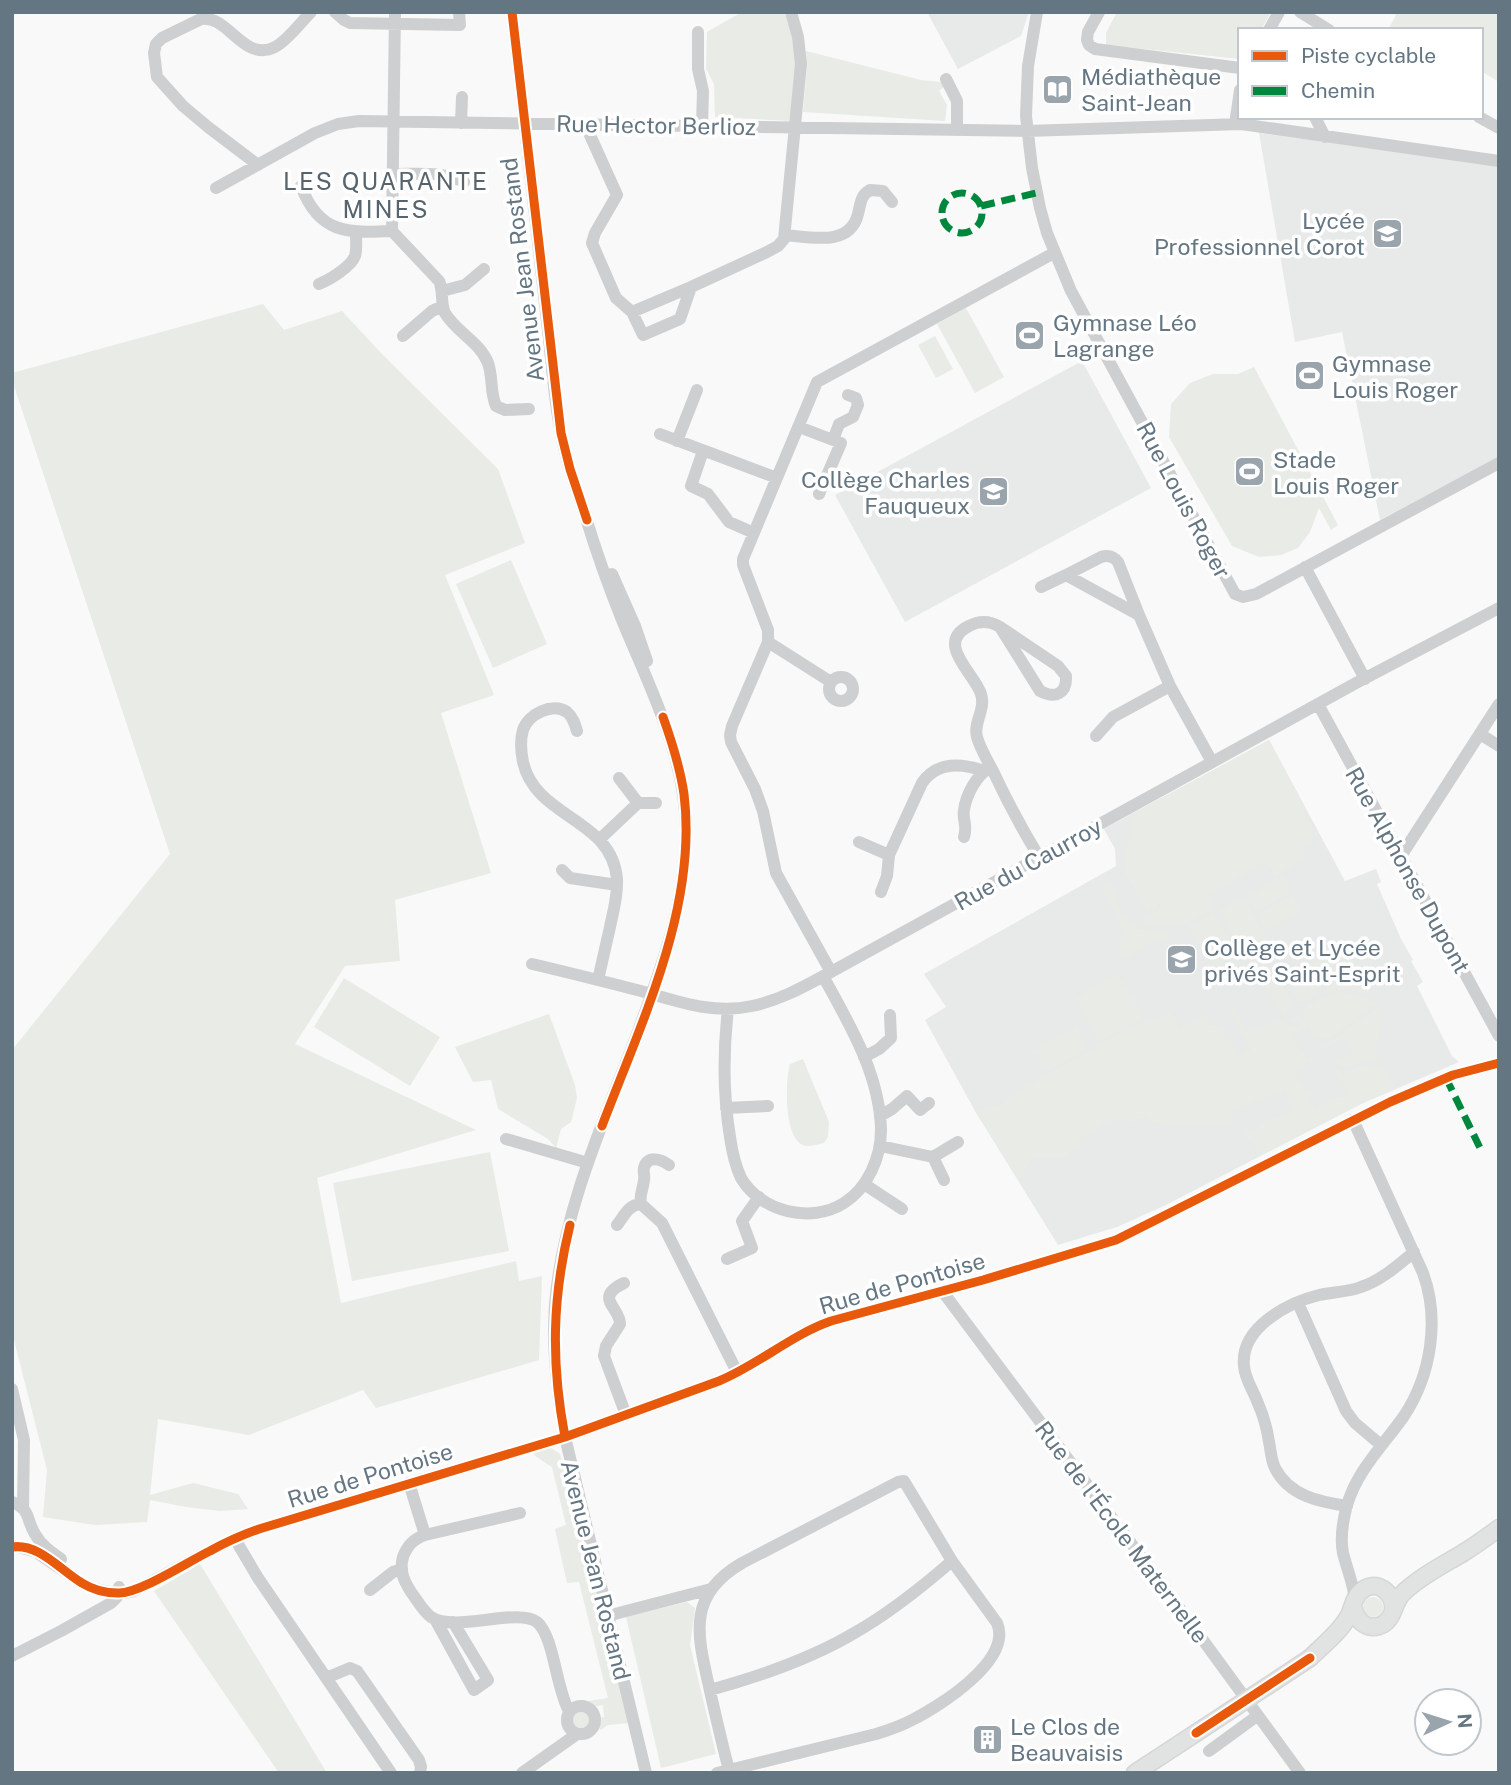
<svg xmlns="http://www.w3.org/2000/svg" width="1511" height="1785" viewBox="0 0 1511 1785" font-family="'Public Sans',sans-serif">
<rect width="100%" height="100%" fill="#f9f9f9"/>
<path fill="#e8e9e9" d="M927 12H1029L1021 36 958 69Z
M1259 133 1499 165V457L1380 520 1342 332 1295 342Z
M1082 361 1151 488 905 622 835 495Z
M1269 740 1345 881 1376 869 1381 882 1377 884 1401 939 1413 960 1411 961 1423 982 1417 986 1452 1056 1459 1062 1361 1104 1166 1205 1117 1227 1058 1245 975 1111 925 1020 946 1007 924 974 1116 866 1115 849 1104 829Z"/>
<path fill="#e8ebe6" d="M742 12H784C802 46 794 85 791 121L715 117 714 84 706 69 707 32Z
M1117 12H1271L1261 30H1240V59L1106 45V33Z
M1392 12H1499V82L1481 71V30H1388L1396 15Z
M806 51 921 80 941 82 944 87 939 91 947 105 945 121 803 112 807 68Z
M263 304 284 330 342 311 382 354 498 469 525 543 445 575 494 695 441 713 491 873 395 900 400 961 345 966 295 1044 476 1130 317 1178 341 1303 516 1261 519 1281 542 1276 539 1360 376 1408 363 1390 249 1435 158 1419 150 1495 193 1483 238 1494 248 1509 220 1511 186 1507 150 1500 147 1522 95 1525 43 1517 47 1470 12 1332V1050L170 854 12 380V373Z
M966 308 1004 377 975 393 937 324Z
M935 336 953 369 936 378 918 345Z
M1254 367 1338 525 1331 530 1319 508 1310 532 1298 548 1281 555 1259 557 1232 546 1169 437 1171 404 1190 383 1213 374H1238Z
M511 560 547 644 493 668 456 584Z
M1269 740 1306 809 1303 813 1314 832 1302 851 1306 857 1275 877 1266 862 1208 894 1215 909 1185 924 1145 926 1141 922 1164 906 1159 904 1155 909 1148 912 1125 873V848L1133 827 1128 816Z
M1283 876 1291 892 1255 912 1247 896Z
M1105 883 1113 884C1115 896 1117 908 1126 917 1131 922 1136 923 1140 929L1147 931 1170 929V936L1155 944 1153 941 1126 958 1120 957 1117 940 1127 934 1103 889V886Z
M1293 895 1302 911 1266 931 1257 915Z
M1243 896 1267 938 1242 952 1219 910Z
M1213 912 1237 954 1213 968 1189 926Z
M1340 945C1335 961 1319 1006 1298 1002L1285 977Z
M1345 945 1371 991 1369 994 1344 989 1323 993 1333 975Z
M1118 973 1143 1018 1099 1042 1075 998Z
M1278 977 1293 1005 1285 1012V1016L1289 1019 1296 1017 1297 1019 1294 1022C1279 1019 1272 998 1264 985Z
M344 978 440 1037 410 1086 314 1027Z
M1336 993C1350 992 1366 995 1377 1003L1330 1038 1317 1040 1308 1026 1302 1030 1299 1024 1304 1017 1302 1009 1320 999Z
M1230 1006 1234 1007 1248 1032 1256 1028 1258 1029 1280 1018 1287 1025H1295L1299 1031 1293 1035 1307 1059 1312 1056 1314 1059 1295 1070 1312 1100 1309 1101 1315 1110 1337 1097 1338 1099 1348 1093 1335 1070 1343 1074 1364 1065 1374 1066 1380 1065 1384 1069 1393 1089 1361 1104 1261 1155 1241 1130 1247 1127 1250 1131 1260 1127 1259 1124C1270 1119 1281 1117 1293 1112L1284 1091 1232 1110 1231 1124 1189 1126 1150 1122 1148 1118 1139 1119 1138 1122 1113 1120 1082 1137 1081 1143 1064 1158H1032L1019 1180 975 1111 1002 1104 1022 1088 1090 1051 1125 1029 1151 1019H1159L1171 1012 1180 1028 1205 1014 1211 1026H1219L1239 1057 1251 1050 1229 1011Z
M1379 1006 1382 1013 1378 1042 1375 1043 1379 1061 1375 1062 1365 1061 1343 1068 1344 1067 1336 1063 1354 1052 1345 1038 1322 1050 1319 1044 1331 1041Z
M549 1014 575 1085 577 1098 571 1122 561 1129 556 1148 548 1139 498 1109 491 1080 473 1082 455 1047Z
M1076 1027 1088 1049 1045 1072 1033 1051Z
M803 1059 829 1122 828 1137 824 1143C819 1144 812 1146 807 1146 783 1144 785 1080 790 1064Z
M490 1152 509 1251 352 1281 333 1183Z
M549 1447 560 1454 629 1723 608 1725 601 1730 598 1726V1718L604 1717 603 1705 593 1707 588 1701 608 1698 579 1582 567 1583 555 1529 566 1525 552 1467 535 1456 534 1452Z
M200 1564 327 1773H279L154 1591Z
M1363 1607a10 10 0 1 1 20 0a10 10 0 1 1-20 0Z
M687 1602 695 1608 690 1645 716 1754 661 1768 626 1617Z
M572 1719a9 9 0 1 1 18 0a9 9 0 1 1-18 0Z"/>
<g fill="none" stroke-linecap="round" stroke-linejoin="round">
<defs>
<path id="major" d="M1353 1606C1355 1619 1365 1630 1379 1626 1395 1621 1393 1601 1404 1592 1421 1576 1443 1565 1463 1553 1476 1545 1487 1537 1499 1528
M1310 1658C1323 1645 1339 1633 1348 1617 1353 1609 1353 1598 1360 1592 1376 1577 1395 1593 1393 1611
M1135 1773 1196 1733"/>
</defs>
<use href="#major" stroke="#d5d6d7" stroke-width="19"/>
<path stroke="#cecfd0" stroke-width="12" d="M335 12 344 20 350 23 460 25 459 12
M395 12 392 231 439 281C444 291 440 303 445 313 456 332 480 342 488 363 493 377 490 393 496 406L505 410 529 409
M512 12C524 112 534 213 546 313 552 361 554 412 567 459 572 478 579 497 585 515 596 551 608 585 622 620 650 688 685 754 686 830 686 903 661 969 636 1037 603 1123 563 1211 555 1304 552 1348 557 1394 565 1437L646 1773
M1037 12 1028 66 1026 116 1032 168 1040 208 1047 233 1071 291 1235 594 1243 597 1256 594 1499 463
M1099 12 1088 32 1087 40 1089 45 1095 49 1240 68
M1300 12 1329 30
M1269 30 1279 12
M698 32V69L703 91 702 126
M946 79 957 101V130
M1315 117 1325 137
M1479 117 1499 128
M461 123 462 97
M585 124 617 195 595 233 592 243 616 298 632 312 643 335 680 319 691 287
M1235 124 1240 90
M258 165 208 127 183 106 157 77 154 53 156 44 162 38 201 19C228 14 243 63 275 47 287 41 301 22 311 12
M393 174C417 174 442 171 464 182
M301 186C319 234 347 233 392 231
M216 188 315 133 338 124 359 121 1027 131 1241 124 1499 161
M785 235C811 237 850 247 858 214 861 203 860 196 870 190L883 191 892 202
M319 284C329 280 351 267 355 256 357 250 356 240 356 233
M442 291 465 285 484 269
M632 312 691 287 767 252 778 246 784 239 801 64 798 37 791 12
M403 336 432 311 443 306
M799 427 833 440
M660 434 777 478
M677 441 697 390
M703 451 691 486 708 494 729 522 754 533
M819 494 841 443 833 440 839 424 853 417 858 405 856 398 848 395
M1305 567 1365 679
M612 574 635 626 647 661
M1066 575 1101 557C1107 555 1113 556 1118 562L1139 615
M1041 587 1066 575 1139 615 1170 686 1212 762
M1000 627 1040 691C1055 699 1067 694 1066 676L1058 666 1000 627C990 621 980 620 969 626 934 643 975 674 981 694 986 710 973 722 977 737 980 748 987 760 993 771 1007 801 1022 829 1039 857
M768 642 831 682
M829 689a12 12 0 1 1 24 0a12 12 0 1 1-24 0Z
M1318 704 1499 1036
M577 731C575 724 573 717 567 712 553 702 528 714 523 730 520 740 521 752 523 762 536 819 612 818 617 879 618 896 613 912 610 927 606 945 602 962 598 980
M1480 734 1499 746
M1096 736 1113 717 1170 686
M638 803H656
M964 837C968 824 962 821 964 810 966 795 977 774 990 768
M600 839 638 803 619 778
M859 842 889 855
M1401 856 1499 704
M562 870 570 878 617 885
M881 892 887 876 889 855 922 783C937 761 962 763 984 771
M532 964C567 972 602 981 637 990 675 1000 711 1015 752 1006 781 1000 805 986 831 972L1356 683 1499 608
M831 972 776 873 763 811 755 789 731 742 730 735 732 726 768 642V630L743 565V559L817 382 1054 253
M728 1009C723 1052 723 1094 730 1137 732 1151 735 1165 741 1178 761 1212 811 1224 844 1203 868 1188 881 1157 881 1130 880 1075 849 1023 823 976
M864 1057 879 1049 891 1038 890 1015
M726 1108 768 1106
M880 1116 892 1109 907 1096 920 1110 929 1103
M1353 1120 1423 1273C1440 1320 1431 1375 1404 1416 1383 1446 1358 1469 1347 1505 1343 1520 1340 1538 1343 1553 1347 1569 1353 1583 1355 1599
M506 1139 588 1163
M880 1146 933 1157 958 1142
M933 1157 944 1180
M669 1165C661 1159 647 1155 644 1168 643 1172 645 1176 644 1180 643 1190 639 1195 641 1204L662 1223 737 1372
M864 1184 902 1209
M617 1225C624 1216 629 1204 641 1204
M727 1259 752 1248 742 1221 759 1197
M624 1283C593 1298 620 1307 620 1324L606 1346 604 1356 626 1415
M943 1292 1181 1610 1300 1773
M1298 1303 1346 1411 1355 1423 1381 1445
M12 1389 24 1440 23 1508
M409 1483 425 1535
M12 1502C31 1509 26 1520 35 1534 41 1545 51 1552 61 1559
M1347 1506C1320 1502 1289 1496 1275 1468 1271 1460 1271 1451 1269 1442 1267 1428 1263 1414 1257 1401 1253 1390 1245 1379 1244 1366 1240 1328 1287 1303 1319 1295 1333 1292 1348 1292 1361 1287 1382 1280 1398 1265 1414 1252
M520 1513 425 1535C413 1539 407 1546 403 1557 399 1571 404 1581 411 1592 417 1600 423 1611 431 1617 454 1633 518 1607 537 1622 554 1636 556 1689 569 1711
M235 1539 258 1578 391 1773
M16 1546 36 1552 80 1582 91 1588 110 1592 124 1593 134 1591 217 1547 259 1529 565 1437 719 1381C758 1365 791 1335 831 1321L983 1280 1116 1240 1390 1102 1453 1075 1499 1063
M370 1590 393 1572 402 1569
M607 1616 711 1589
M435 1619 474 1690 488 1680 453 1622
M12 1656 61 1631 111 1603 117 1597 119 1587
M326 1678 350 1668 357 1671 419 1760 421 1767 420 1773
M710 1690C761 1676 811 1659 856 1632 891 1612 922 1587 952 1561
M567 1720a14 14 0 1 1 28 0a14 14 0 1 1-28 0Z
M1209 1751 1257 1716
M522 1773 577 1734
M717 1773 876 1734C889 1730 901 1726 912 1720 940 1706 1013 1660 997 1623L952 1561 904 1481 898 1482 742 1563C685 1596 698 1637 710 1691 716 1717 722 1744 729 1770"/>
<use href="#major" stroke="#e1e2e2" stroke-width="16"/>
<defs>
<path id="major-bridge" d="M1196 1733 1310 1658"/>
</defs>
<use href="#major-bridge" stroke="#d5d6d7" stroke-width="19" stroke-linecap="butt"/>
<use href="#major-bridge" stroke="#e1e2e2" stroke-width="16"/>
<path stroke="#00873e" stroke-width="7" stroke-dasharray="14 7" stroke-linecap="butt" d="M942 213a20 20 0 1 1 40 0a20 20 0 1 1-40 0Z
M981 206 1036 193
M1446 1078 1482 1152"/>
<defs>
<path id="cycleway" d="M512 12 561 433 570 469 587 520
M602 1126C641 1023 698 907 684 794 680 767 672 742 663 717
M565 1437C551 1363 552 1298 570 1225
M12 1547C39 1543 61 1571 82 1583 93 1590 105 1593 118 1593 139 1594 189 1561 210 1551 226 1542 242 1535 259 1529L565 1437 719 1381C758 1365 791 1335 831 1321L983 1280 1116 1240 1390 1102 1453 1075 1499 1063
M1196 1733 1310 1658"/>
</defs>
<use href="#cycleway" stroke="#fff" stroke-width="13"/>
<use href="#cycleway" stroke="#e8590c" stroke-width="9"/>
</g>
<defs>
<symbol id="library-square" viewBox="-11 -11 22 22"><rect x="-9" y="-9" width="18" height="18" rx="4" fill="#99a4ac" stroke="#fff"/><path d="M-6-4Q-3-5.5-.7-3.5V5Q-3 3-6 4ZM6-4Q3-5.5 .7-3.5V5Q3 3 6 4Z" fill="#fff"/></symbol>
<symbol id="school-square" viewBox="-11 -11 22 22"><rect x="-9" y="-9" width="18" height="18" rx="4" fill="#99a4ac" stroke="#fff"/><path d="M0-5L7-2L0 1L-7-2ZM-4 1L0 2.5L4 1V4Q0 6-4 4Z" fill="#fff"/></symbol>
<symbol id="stadium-square" viewBox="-11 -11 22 22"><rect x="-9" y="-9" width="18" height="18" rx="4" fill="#99a4ac" stroke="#fff"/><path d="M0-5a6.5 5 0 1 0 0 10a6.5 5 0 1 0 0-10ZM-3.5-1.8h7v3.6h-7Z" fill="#fff"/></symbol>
<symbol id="building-square" viewBox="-11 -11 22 22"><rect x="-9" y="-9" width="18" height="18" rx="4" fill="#99a4ac" stroke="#fff"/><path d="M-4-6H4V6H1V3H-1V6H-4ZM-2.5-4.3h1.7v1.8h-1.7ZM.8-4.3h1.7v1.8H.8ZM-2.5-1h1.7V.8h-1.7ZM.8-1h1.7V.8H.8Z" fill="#fff"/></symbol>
</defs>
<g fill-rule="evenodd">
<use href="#library-square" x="1040" y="72" width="35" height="35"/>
<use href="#school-square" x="1370" y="216" width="35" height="35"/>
<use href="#stadium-square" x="1012" y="318" width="35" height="35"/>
<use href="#stadium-square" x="1292" y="358" width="35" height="35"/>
<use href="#stadium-square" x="1232" y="454" width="35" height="35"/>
<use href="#school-square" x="976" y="474" width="35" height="35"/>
<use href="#school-square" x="1164" y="942" width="35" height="35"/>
<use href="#building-square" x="970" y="1722" width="35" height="35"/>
</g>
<g text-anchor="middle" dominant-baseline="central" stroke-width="7" stroke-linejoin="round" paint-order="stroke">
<g font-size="23" fill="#657683" stroke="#fff" text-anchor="start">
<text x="1081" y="76">Médiathèque<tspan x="1081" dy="26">Saint-Jean</tspan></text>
<text x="1365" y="220" text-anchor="end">Lycée<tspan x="1365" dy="26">Professionnel Corot</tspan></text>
<text x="1053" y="322">Gymnase Léo<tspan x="1053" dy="26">Lagrange</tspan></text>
<text x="1332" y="363">Gymnase<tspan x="1332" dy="26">Louis Roger</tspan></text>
<text x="1273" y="459">Stade<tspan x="1273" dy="26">Louis Roger</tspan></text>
<text x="970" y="479" text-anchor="end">Collège Charles<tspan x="970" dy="26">Fauqueux</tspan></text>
<text x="1204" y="947">Collège et Lycée<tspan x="1204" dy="26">privés Saint-Esprit</tspan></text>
<text x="1010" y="1726">Le Clos de<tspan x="1010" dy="26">Beauvaisis</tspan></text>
</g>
<g font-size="23" fill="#657683" stroke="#fff">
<text transform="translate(656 125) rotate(1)">Rue Hector Berlioz</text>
<text transform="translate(522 270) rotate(-97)">Avenue Jean Rostand</text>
<text transform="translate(1184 500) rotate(62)">Rue Louis Roger</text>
<text transform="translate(1028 864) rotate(-29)">Rue du Caurroy</text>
<text transform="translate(1408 870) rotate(61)">Rue Alphonse Dupont</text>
<text transform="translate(902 1283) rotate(-16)">Rue de Pontoise</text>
<text transform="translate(370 1475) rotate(-17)">Rue de Pontoise</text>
<text transform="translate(1122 1532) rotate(53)">Rue de l'École Maternelle</text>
<text transform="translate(596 1570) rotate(76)">Avenue Jean Rostand</text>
</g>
<g font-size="24" letter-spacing="2" fill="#57646e" stroke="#fff">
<text x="386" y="181">LES QUARANTE<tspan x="386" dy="28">MINES</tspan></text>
</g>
</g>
<rect width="1511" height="1785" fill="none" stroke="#657683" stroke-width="28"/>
<rect x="1238" y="28" width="245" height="91" fill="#ffffff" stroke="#c1c8cd" stroke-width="2"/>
<rect x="1252" y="51" width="35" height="10" fill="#e8590c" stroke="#c1c8cd" stroke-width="2"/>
<text x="1301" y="63" font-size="21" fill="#657683">Piste cyclable</text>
<rect x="1252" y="86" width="35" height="10" fill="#00873e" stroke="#c1c8cd" stroke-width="2"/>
<text x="1301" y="98" font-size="21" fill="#657683">Chemin</text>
<g transform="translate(1448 1722) rotate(86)"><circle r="33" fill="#ffffff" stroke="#c1c8cd" stroke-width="2"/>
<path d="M0-5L12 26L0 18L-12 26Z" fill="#99a4ac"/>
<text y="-10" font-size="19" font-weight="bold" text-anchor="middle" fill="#657683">N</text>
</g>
</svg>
